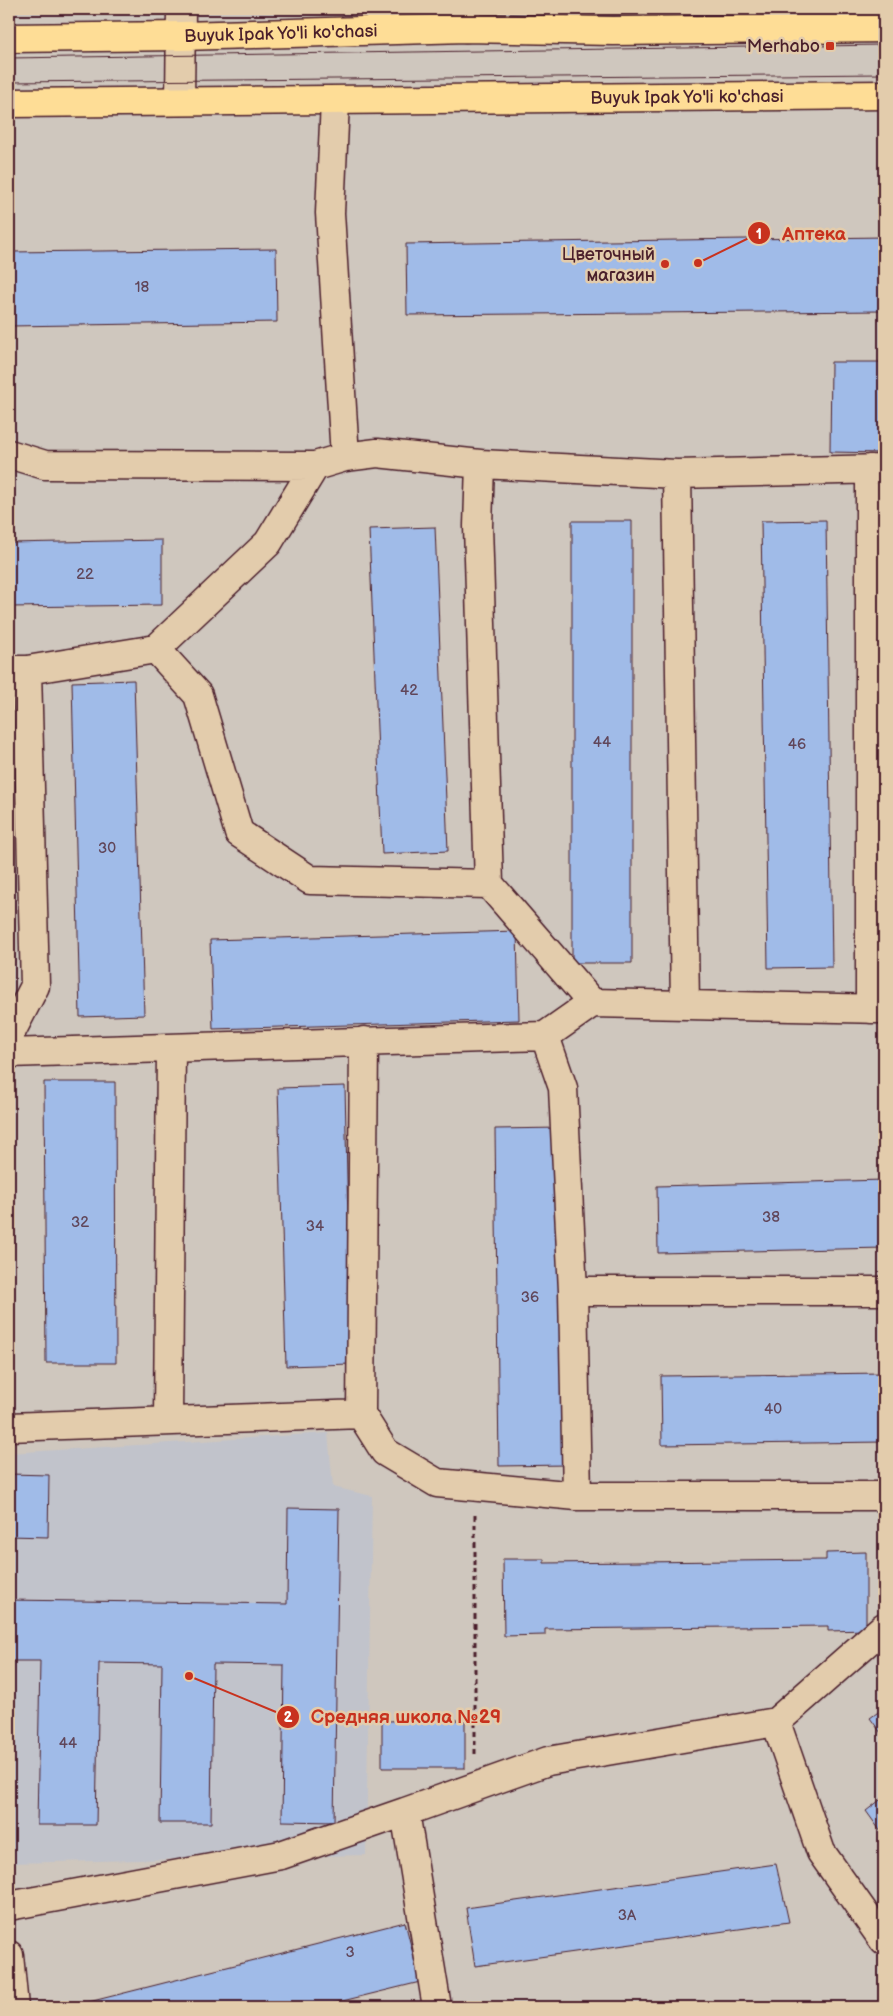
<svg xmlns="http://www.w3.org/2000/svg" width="893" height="2016" viewBox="0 0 893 2016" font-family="'Balsamiq Sans',sans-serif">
<rect width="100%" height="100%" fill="#cfc7be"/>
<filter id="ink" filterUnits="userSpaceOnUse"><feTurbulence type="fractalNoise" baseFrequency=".02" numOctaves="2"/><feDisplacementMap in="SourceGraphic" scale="10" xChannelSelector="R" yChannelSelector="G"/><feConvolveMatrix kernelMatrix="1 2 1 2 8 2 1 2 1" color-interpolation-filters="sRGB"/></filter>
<g filter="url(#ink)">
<path fill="#c1c3cb" d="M328 1433 333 1487 372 1496 366 1855 9 1863V1453Z"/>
<path fill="#a0bbe8" stroke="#4a1f2b" d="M884 237V311L407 315 406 244Z
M276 249 277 322 9 326V252Z
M831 362H884V453L830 452Z
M826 520 832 967 768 968 761 521Z
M572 521H632V963H572Z
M435 527 448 851 382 854 369 529Z
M162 540V605L9 607V543Z
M134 680 144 1015 80 1017 72 682Z
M517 931 519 1020 213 1029 210 940Z
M44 1082H115L116 1363H46Z
M345 1086 351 1364 286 1366 278 1088Z
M561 1128 566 1465 499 1466 495 1129Z
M884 1180V1248L658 1253 657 1186Z
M884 1373V1442L662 1445 661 1376Z
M9 1474 49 1475 48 1537 9 1536Z
M288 1508 339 1509 334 1822 282 1821 284 1665 213 1664 211 1823H160L162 1664 99 1663 96 1825H37L40 1661H9V1600L287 1604Z
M866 1552V1630L828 1631V1626L545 1629V1635L504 1636 503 1559H544V1563L826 1560V1553Z
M884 1708V1737L870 1718Z
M465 1720V1768H382V1721Z
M884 1797V1836L866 1811Z
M776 1864 789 1922 475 1966 466 1908Z
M405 1922 420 1982 318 2007H69Z"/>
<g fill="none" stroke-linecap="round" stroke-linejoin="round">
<defs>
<path id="minor" d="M466 28 467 9
M180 101 181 9
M335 101 330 213 345 457
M9 454 45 465 315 466
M480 464 677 474 884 469
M677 474 685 1005
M156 649 198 695 239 833 310 880 489 884
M9 670H27L156 649 268 543 315 466 345 457 377 453 480 464 478 526 489 884 592 1003
M870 1009V469
M9 1036 35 986 27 670
M545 1036 563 1088 573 1291H884
M9 1053 545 1036 592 1003 884 1009
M573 1291 577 1496
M361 1414 364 1041
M168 1420 171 1048
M9 1427 361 1414 385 1452 437 1483 577 1496H884
M884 1627 776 1722 821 1852 884 1941
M405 1812 548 1761 776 1722
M9 1906 281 1855 405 1812 437 2007
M9 1955 14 2007"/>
<g id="major">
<path id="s1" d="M9 38 182 36 466 28 613 31 884 28"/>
<path id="s2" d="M9 103 884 95"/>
</g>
</defs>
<use href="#minor" stroke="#4a1f2b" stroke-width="31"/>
<use href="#major" stroke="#4a1f2b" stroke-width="31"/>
<path stroke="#4a1f2b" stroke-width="3" stroke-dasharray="5 4" stroke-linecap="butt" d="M475 1515V1756"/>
<use href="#minor" stroke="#e3ccac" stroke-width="28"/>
<use href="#major" stroke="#fedd96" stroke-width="28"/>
<path stroke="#4a1f2b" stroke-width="1" d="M9 58 884 45
M9 82 884 74"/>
</g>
</g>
<g fill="#c8321e" stroke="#e3ccac" stroke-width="2">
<rect x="825" y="41" width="10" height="10" rx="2.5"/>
<circle cx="665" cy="264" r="5"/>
</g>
<g text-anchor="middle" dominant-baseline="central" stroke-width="5" stroke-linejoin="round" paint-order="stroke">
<g font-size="15" fill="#60465a">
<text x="142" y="287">18</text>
<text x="85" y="574">22</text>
<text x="409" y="690">42</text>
<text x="602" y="742">44</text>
<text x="797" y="744">46</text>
<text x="107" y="848">30</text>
<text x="771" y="1217">38</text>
<text x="80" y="1222">32</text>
<text x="315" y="1226">34</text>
<text x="530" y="1297">36</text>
<text x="773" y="1409">40</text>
<text x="68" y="1743">44</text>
<text x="627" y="1915">3A</text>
<text x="350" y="1952">3</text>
</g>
<g font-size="18" fill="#4a1f2b" stroke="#e3ccac">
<text stroke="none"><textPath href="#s1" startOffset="272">Buyuk Ipak Yo'li ko'chasi</textPath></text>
<text stroke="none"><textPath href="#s2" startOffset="678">Buyuk Ipak Yo'li ko'chasi</textPath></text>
</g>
<g font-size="18" fill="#4a1f2b" stroke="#e3ccac" text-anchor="end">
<text x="820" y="46">Merhabo</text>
<text x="655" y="254">Цветочный<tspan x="655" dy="21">магазин</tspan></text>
</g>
</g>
<path fill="none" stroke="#c8321e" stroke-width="2" d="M698 263L759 233M189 1676L288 1717"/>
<g fill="#c8321e" stroke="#e3ccac" stroke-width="2">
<circle cx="698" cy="263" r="5"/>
<circle cx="189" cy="1676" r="5"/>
<circle cx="759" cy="233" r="12"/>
<circle cx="288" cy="1717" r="12"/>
</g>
<g font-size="15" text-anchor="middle" font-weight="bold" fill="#fff">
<text x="759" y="239">1</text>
<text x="288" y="1722">2</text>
</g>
<g font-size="19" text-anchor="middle" font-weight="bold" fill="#c8321e" stroke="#e3ccac" stroke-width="5" stroke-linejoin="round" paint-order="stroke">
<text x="814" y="240">Аптека</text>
<text x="406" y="1723">Средняя школа №29</text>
</g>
<rect width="893" height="2016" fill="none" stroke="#e3ccac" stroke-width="30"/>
<rect x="15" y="15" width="863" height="1986" fill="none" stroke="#4a1f2b" stroke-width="2" filter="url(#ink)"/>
</svg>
